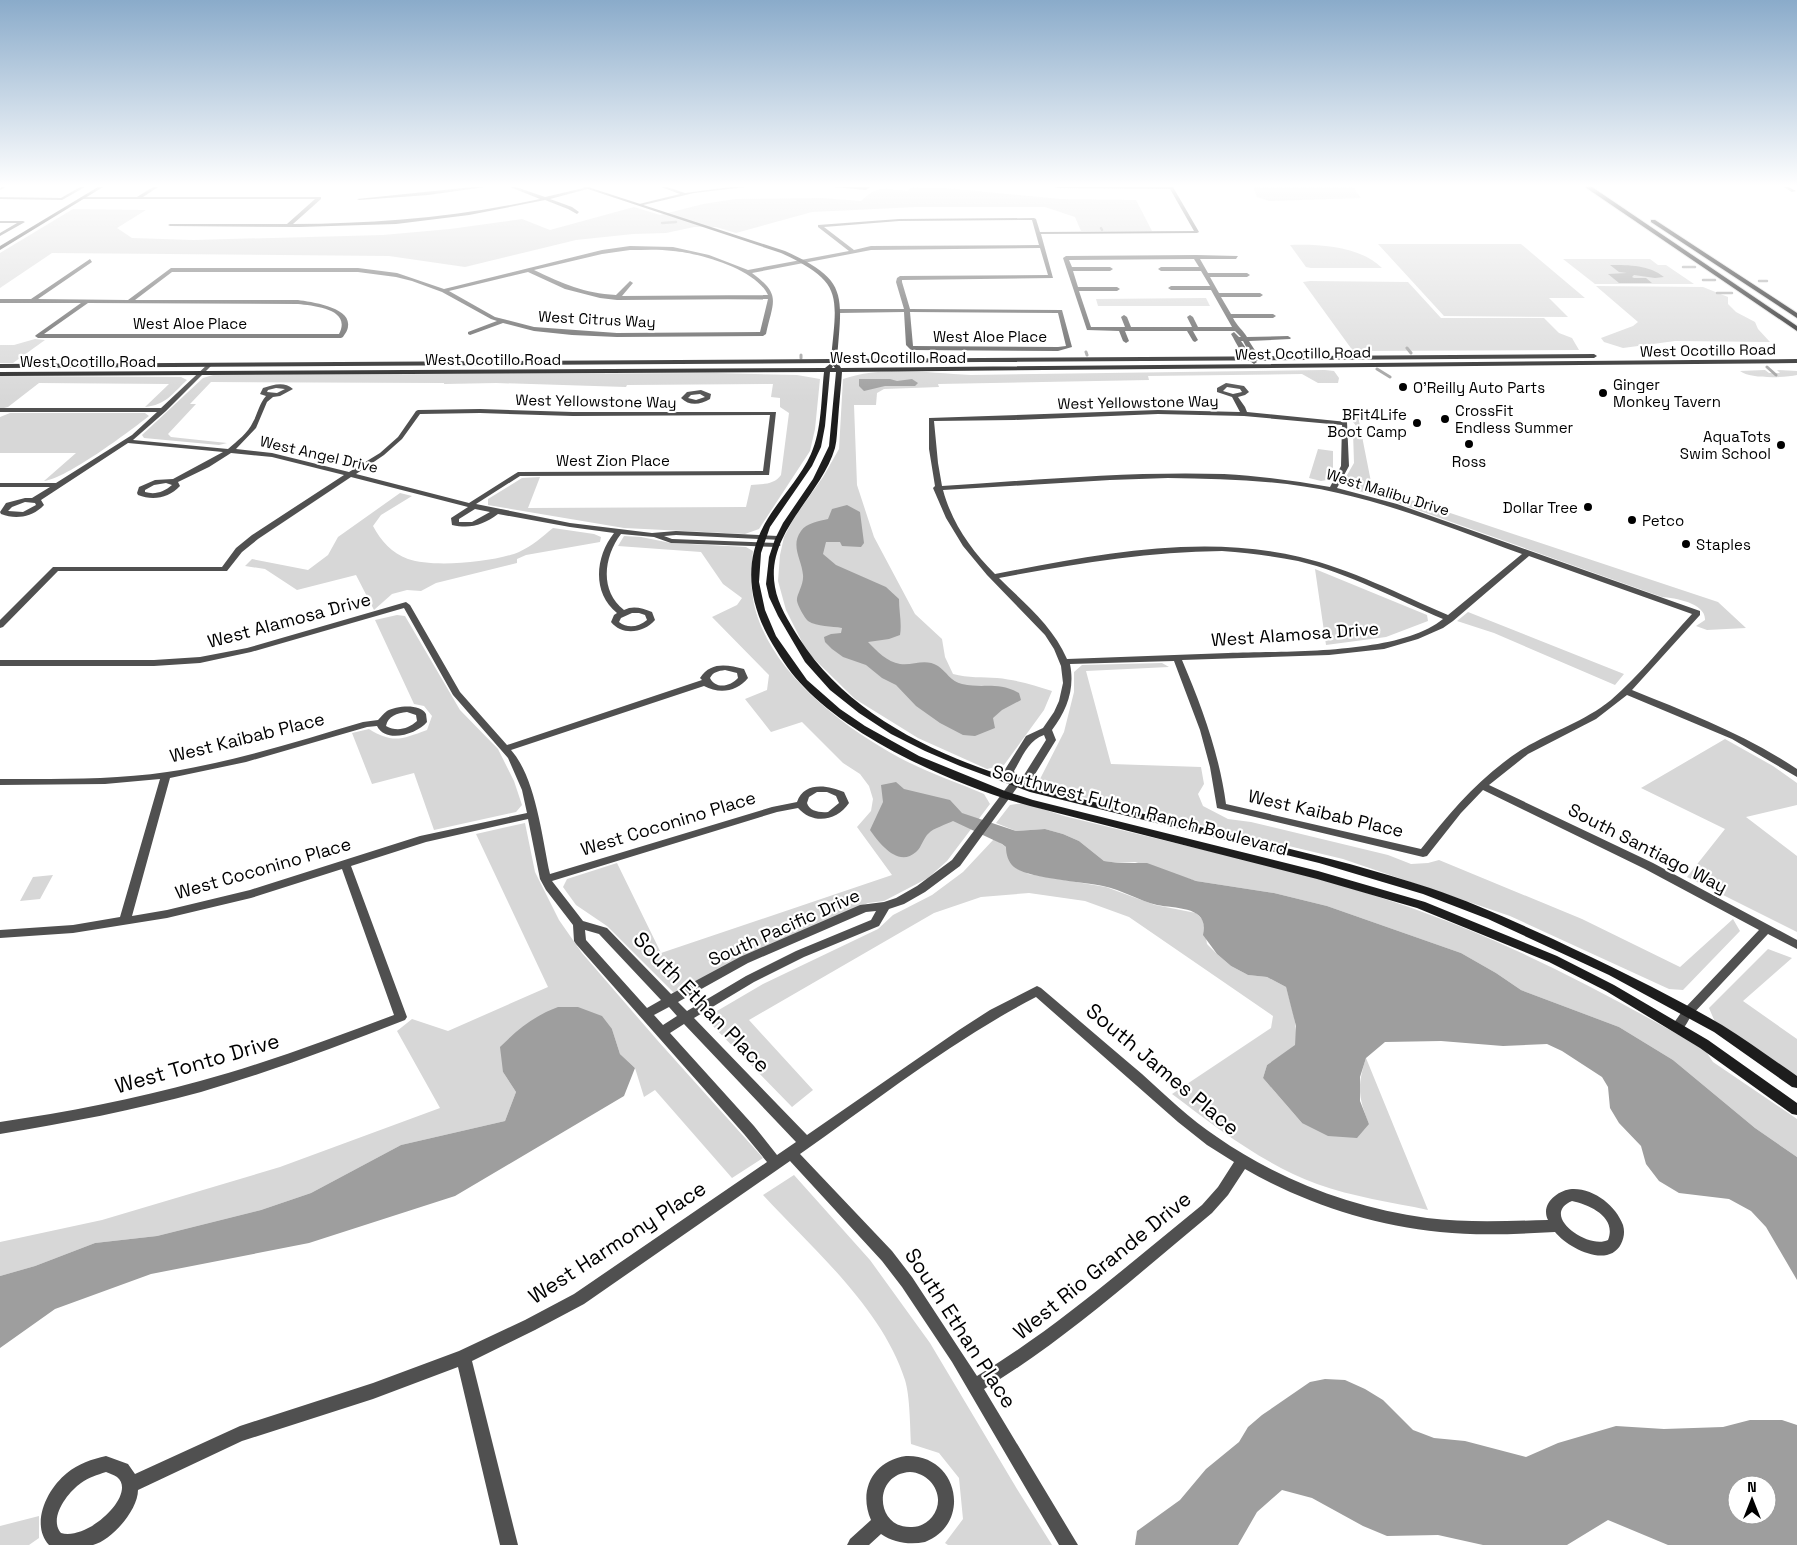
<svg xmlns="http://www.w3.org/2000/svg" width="1797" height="1545" viewBox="0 0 1797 1545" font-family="'Space Grotesk',sans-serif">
<rect width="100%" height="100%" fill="#fff"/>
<path fill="#d7d7d7" d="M911 187 945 188 1061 199 1136 200 1152 231H1081L1075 217 1045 207H916L812 212 736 233 716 227H694L666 233 633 234 576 240 465 267 389 256 52 253 0 288V253L73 209 146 210 117 228 132 238 193 240 383 235 450 229 522 219 550 230 634 207 660 215 703 204 735 199 822 198 861 201C879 184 884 189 907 191Z
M1253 187H1353L1361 198 1269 201 1257 197Z
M1378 244H1521L1585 298H1549L1568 317 1444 316Z
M1290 245C1320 244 1360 246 1382 268H1311L1306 267Z
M1563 259H1650L1658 265H1666L1694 284H1595Z
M1310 281 1408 282 1441 318H1544L1559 333 1572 338 1579 350 1353 351 1303 282Z
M1596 286 1703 287 1728 297V304L1736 312 1755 322 1758 329 1770 342 1675 341 1623 348 1604 342 1601 338 1633 326 1638 322Z
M1206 298 1210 306H1098L1096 299Z
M35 339 45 340 13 363H0V345H14Z
M1325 370 1334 371 1339 378 1338 383H1318L1302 374 1148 376 1149 380 938 384 939 387 884 389 877 393 876 405H854L857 485 874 537 915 614 942 639 945 657 953 674C968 678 983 677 997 678 1017 680 1034 685 1052 691L1044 710 1004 765 987 769 918 738 855 699 807 652 786 610 778 581 780 555 784 537 794 518 823 477 839 449 843 379C883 365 930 373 971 375Z
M1765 370 1769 373H1780L1777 370 1797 371V375C1784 378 1750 379 1740 371Z
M716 373 797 375 820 379 815 429 810 451 759 529 745 534 624 528 488 505V499L522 478 540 477 528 508 746 507 751 485C762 484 774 485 781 475L789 413 780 407V398L771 397 773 384 627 385 626 387 496 383 444 384V383L211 382 190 404H196L168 434 171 437 227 443 219 445 144 438 142 435 203 378 213 375Z
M0 376 181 377 187 380C173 393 166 405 145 407L169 384 39 383 8 407 0 409Z
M10 413H145L149 416C130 431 66 479 44 481L76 453H0V417Z
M1347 415 1358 416 1372 487 1718 602 1746 628 1707 630 1696 626 1705 620C1706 603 1675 598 1662 597L1395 502 1349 488 1343 482 1354 463 1353 432 1358 428Z
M1318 449 1333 451V467L1327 480 1321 481 1309 478Z
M400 493 412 496 381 515 373 526C381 541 392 553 408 559 433 568 495 562 519 552 532 546 542 537 553 528L594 534 601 537 600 542 526 555 517 559V563L436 583 421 591 407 590 392 594 374 610 356 575 297 590 265 569 245 566 252 559 308 570 328 555 338 537Z
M624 536 641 537 671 543 746 547 753 551C751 572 750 592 756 612 775 676 843 727 900 758 926 772 956 782 984 794L990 804 947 861 928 878 884 901 868 903 804 930 674 993 607 926 576 905 563 887 567 879 617 863 661 953 892 875 857 827 871 811 873 799 869 786 860 774 843 763 802 722 771 732 745 699 767 690 769 675 712 617 737 605 742 598 723 584 701 552 618 546Z
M1315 569 1427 615 1428 621 1386 637 1326 645Z
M1468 612 1624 674 1615 685 1494 633 1457 621Z
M397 615 405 616 460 710 498 749 514 781 522 805 516 812 434 830 414 773 372 784 352 733 369 729C393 744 402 739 427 730L432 716 424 706 414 704 375 620Z
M1162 663 1169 667 1086 671 1111 764 1201 767 1204 784 1198 794 1203 806 1228 819 1251 822 1388 855 1411 864 1428 863 1439 860 1582 919 1680 967 1733 919 1740 931 1683 990 1669 989 1510 916 1343 859 1049 789 1040 779 1064 732 1074 692V672L1082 665Z
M1725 739 1773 766 1797 783V805L1746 817 1797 856V932L1687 877 1725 829 1641 788Z
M1024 803 1064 816C1174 844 1286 866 1394 902 1505 939 1604 992 1705 1050L1713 1062 1797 1119V1157L1755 1128 1673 1060 1619 1027 1521 990 1496 973 1461 953 1327 906 1274 893 1196 881 1135 862 1119 863 1104 861 1079 841 1063 834 1045 829 1016 831 996 823 1010 805Z
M525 823 535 872 559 920 582 953 658 1041 763 1158 732 1178 655 1090 644 1097 635 1068 620 1054 612 1029 503 1072 516 1092 505 1121 401 1145 311 1193 261 1210 157 1236 95 1243 35 1266 0 1276V1242L102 1220 280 1167 440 1108 397 1031 412 1019 448 1031 548 987 476 834Z
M994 839 1006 847 1028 874 1106 887 1155 905 1196 913 1203 920 1207 944 1217 954 1231 966 1248 975 1267 977 1286 987C1291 1006 1299 1026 1295 1046L1267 1065 1263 1078 1302 1123 1369 1124C1358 1097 1357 1086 1366 1058L1428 1210C1391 1202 1353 1197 1317 1184 1263 1164 1217 1128 1172 1094L1271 1028 1273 1016 1129 917 1085 901 1029 893 981 897 934 913 749 1020 813 1090 792 1107 705 1018 763 984 878 929 893 915 932 895 963 872Z
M53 875 40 899 20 901 33 877Z
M1768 949 1792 958 1743 1001 1797 1039V1078L1715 1022 1709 1008Z
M794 1175 870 1260 930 1343 1017 1489 1052 1545H948L945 1543 963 1519 959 1478 939 1453 911 1444C910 1427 910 1396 905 1380 882 1308 813 1249 763 1195Z
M39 1516V1538L29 1545H0V1526Z"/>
<path fill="#9e9e9e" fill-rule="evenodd" d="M1610 265C1630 265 1649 265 1664 277L1655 278 1634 275 1632 277 1634 278H1646L1652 283H1619L1608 274 1627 273 1619 272Z
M859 379H890L897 381 912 379 918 383 915 386H885L864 391 859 386Z
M847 505 860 512 864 543 861 547 842 546 840 542H826L823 554 836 565 886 587 899 599C899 612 902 623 900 635L889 639 868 642C877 651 887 662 900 664 913 666 925 658 938 666 946 671 951 682 962 684 984 689 996 681 1019 693L1021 700 1002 710 993 718 995 728 975 736 963 735 940 723 916 706 896 685 882 678 866 665 843 657 832 649 825 642 824 637 831 634 841 633 842 628C832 626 817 627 808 621 804 617 798 606 797 601 796 595 804 585 803 575 802 560 790 546 801 531 806 523 820 521 828 519L832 509Z
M896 782 904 789 950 800 962 813 1016 831 1045 829 1063 834 1079 841 1104 861 1119 863H1147L1196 881 1274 893 1327 906 1461 953 1496 973 1521 990 1619 1027 1673 1060 1755 1128 1797 1157V1280L1766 1227 1751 1211 1729 1199 1679 1193 1659 1181 1646 1164 1641 1146 1619 1123 1610 1108 1608 1087 1602 1077 1562 1051 1547 1044 1503 1046 1441 1041 1385 1042 1366 1058 1360 1077V1101L1369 1124 1357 1138 1328 1136 1302 1123 1263 1078 1267 1065 1295 1045 1296 1026 1286 987 1267 977 1248 975 1231 966 1217 954 1203 935C1210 906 1177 909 1157 905 1140 901 1122 890 1103 886 1084 882 1027 878 1014 867 1008 862 1006 854 1006 847L1002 844 953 821C947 824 932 829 929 833 923 838 922 847 916 852 898 868 879 843 870 830L883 802 881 785Z
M558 1007H578L602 1016 612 1029 620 1054 635 1068 624 1096 455 1196 309 1243 151 1274 55 1309 0 1348V1276L35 1266 95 1243 157 1236 261 1210 311 1193 401 1145 505 1121 516 1092 503 1072 500 1047C518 1029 534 1016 558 1007Z
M1325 1379 1345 1380 1365 1389 1383 1400 1413 1430 1434 1438 1465 1441 1526 1457 1558 1443 1616 1426 1664 1429 1723 1427 1750 1420H1782L1797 1425V1545H1668L1608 1520 1567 1545H1483L1438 1535 1387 1536 1363 1526 1312 1498 1282 1490 1257 1512 1238 1545H1135L1137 1531 1180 1500 1206 1469 1239 1442 1248 1427 1262 1415 1310 1382ZM1737 1485H1767V1515H1737Z"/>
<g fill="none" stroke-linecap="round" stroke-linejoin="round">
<path stroke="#9e9e9e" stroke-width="2.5" d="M662 223 676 222
M1101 228 1102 230
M1683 267H1695
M1703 280H1715
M1759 281H1767
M1717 293H1732"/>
<path stroke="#9e9e9e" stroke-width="3" d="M1407 348 1411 353
M1086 352 1087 355
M864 353V356
M801 355V358
M1767 367 1776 375
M1377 369 1390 377"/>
<defs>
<path id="primary" d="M1585 187H1592L1797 326V331Z
M1651 220H1655L1797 313V318L1651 222Z"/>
</defs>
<use href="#primary" stroke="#dbdbdb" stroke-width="2"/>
<path fill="#505050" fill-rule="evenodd" d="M1 187H6L0 190Z
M80 187H85L62 200 0 199V197L61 198Z
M153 187H158L143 197H321V199L293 224C376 224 458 217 540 199L510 187H516L545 197 588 187 591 188 550 199 572 207 579 212 577 214 568 209 545 200 469 215 396 224 299 227 170 226 168 225 170 224H287L315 199H82L80 198 82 197H137Z
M473 187H485L428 195 359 200 357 199Z
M661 187H667L685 193 731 187H746L694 193 639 206V204L680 194Z
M833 187H870L866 190Z
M1055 187H1173L1199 232 1197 233 1041 234 1053 278 902 280V282L910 309 1062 310 1072 347 1058 351 911 350 906 345 904 312 838 313 835 311 838 309H904L896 282 897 278 900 276 1048 275 1040 248 871 250 752 273C782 295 773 301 766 334L763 336 617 337 572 335 534 331 503 323 470 335 468 334V332L497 321 491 319 442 292 412 281 396 277 358 272H172L135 300H298C311 302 351 307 348 326 348 330 345 334 343 337L341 338H38L35 336 36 335 81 303H0V299H31L90 259 92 262 38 299 128 300 171 268H358L397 273 444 289 602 250 630 246 673 247 709 255 748 270 849 251 818 227V225L899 219 1034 218 1036 219 1040 232 1194 231 1170 189 1057 188ZM1032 220 1039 245 871 246 854 250 824 227 899 221ZM630 250C644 250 659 249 673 251 699 253 756 269 768 295L622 296 633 283 630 281 616 295C584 293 563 284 534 270L602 254ZM528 272 565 289 600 298 617 300 768 299 760 332 617 333 534 327 495 317 449 291ZM88 303 298 304C315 306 352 309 339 334H44ZM910 312 1058 313 1066 346 1058 347 913 346Z
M1784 187H1789L1796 191 1792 192Z
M0 221H23L25 222 0 236V233L17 223H0Z
M1196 255 1238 256 1236 259H1200L1208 273H1247L1250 275 1247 277H1210L1219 293H1260L1263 295 1260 297H1221L1231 314H1273L1276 316 1273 318H1233C1237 326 1243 330 1247 337L1288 336 1291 338 1290 339 1249 341 1256 352 1254 359 1257 362 1254 364C1242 357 1237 344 1231 334L1234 332 1239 337H1241L1235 331H1193L1198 340 1195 342 1193 341 1187 331H1125L1129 341 1126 343 1123 341 1119 331 1087 330 1063 258 1066 256ZM1194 259 1199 267H1161L1158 269 1161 271H1201L1210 286H1171L1168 288 1171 290H1211L1232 327H1198L1193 317 1190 315 1187 317 1192 327H1131L1127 317 1124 315 1121 317 1125 327H1091L1079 291H1117L1120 289 1117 287H1078L1073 271H1110L1113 269 1110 267H1072L1069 260ZM1241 341H1243L1250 354Z
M209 363 211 364V366L166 411 133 440 228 449C237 441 248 433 253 422 258 413 259 404 266 396L260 394 263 388C273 385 284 381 293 389L280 396 273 397 267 402 256 428 236 449 272 453 349 472 380 453 398 437 416 411 418 410 480 409 573 412H776L769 475 520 476 476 504 570 523 652 533 676 531 778 536 782 538 781 540 676 535 664 536 672 539 777 543 781 545 777 547 671 543 654 537 621 534C604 556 599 591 624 610 633 605 642 608 652 612L655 620C644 633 622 636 611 622L614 615 617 613C592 593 595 557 614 533L570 527 498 514C483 525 471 529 452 525L451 518 468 507 351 477 258 539 242 552 227 571H58L3 627 0 628V620L53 567H222L236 548 252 535 344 475 272 457 231 453 209 467 178 482 180 486C169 498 153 501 138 495L137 493 139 487 155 480 173 479 223 452 128 443 41 500 44 505C33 517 16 520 1 514L0 512 6 503 25 498H32L50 487H0V483H56L132 435 157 412H0V408H161ZM276 388 285 389 277 393 267 392 268 390ZM480 413 573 416 770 415 763 471 518 472 469 503 356 474 384 455 402 439 420 414ZM166 483 172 485C164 492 155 495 145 492V490L154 485ZM25 502 35 503 36 505 23 512 8 511 12 507ZM475 509 490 512 472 522H459V519ZM632 613H639L645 615 647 620C638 627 628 629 619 622L621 618Z
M1226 383 1244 386 1249 392 1245 395 1238 397 1245 407 1247 412 1347 422 1349 466 1337 488 1397 504 1700 611V615L1632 690C1689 713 1746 735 1797 769V777L1732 739 1627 695 1596 719 1528 754 1489 785 1653 863 1797 940V949L1768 934 1691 1016C1686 1024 1683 1034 1673 1030L1671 1027 1683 1010 1759 930 1645 869 1483 790 1461 813 1427 856 1423 857 1217 808 1210 767 1200 730 1174 661 1070 664C1075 689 1067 710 1052 730L1056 740 1032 779 1019 785 960 866 925 892 904 904 889 909 879 926 804 957 754 982 694 1018 807 1135 959 1030 990 1010 1037 986 1041 988C1075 1017 1108 1045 1142 1074 1166 1096 1190 1119 1217 1137 1279 1180 1352 1208 1427 1218 1467 1223 1507 1221 1548 1220 1540 1204 1558 1190 1572 1189 1594 1188 1616 1206 1623 1225 1625 1232 1624 1238 1621 1244 1608 1269 1568 1248 1555 1232 1517 1234 1478 1236 1440 1232 1372 1225 1304 1203 1245 1169L1228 1195 1212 1213C1138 1274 1067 1339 984 1389L1078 1545H1059L952 1362 902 1287 882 1261 790 1161 584 1304 535 1330 472 1361 518 1545H500L458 1367 373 1399 242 1441 138 1490C138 1510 112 1540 93 1545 81 1545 62 1545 49 1545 30 1524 47 1489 67 1473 78 1464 92 1459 106 1456L128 1464 135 1474 240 1426 373 1383 459 1351 525 1320 574 1294 767 1162 744 1134 576 944 574 941 573 925 546 890 540 879 528 819 426 842 351 866 407 1017 405 1020C338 1046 270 1072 201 1092 135 1110 67 1123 0 1134V1122C67 1112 135 1099 200 1081 266 1063 330 1039 394 1015L342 869 251 898 167 918 73 933 0 938V930L73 925 120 917 160 779 105 784 0 785V779C56 779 112 780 167 772 234 762 298 741 363 722L378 720C381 717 383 714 387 711 396 706 420 703 426 714 426 714 427 721 427 722 417 734 386 744 377 726L367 727 246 762 170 778 132 916 167 910 250 890 420 836 527 813 522 790 508 758 453 695 404 608 251 652 200 663 154 666H0V660H154L200 657 247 648 406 602 410 605 460 692 507 745 702 680 700 678C711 661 728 665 744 669L748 678C737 692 719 694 704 686L511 750C536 778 542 838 550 874L772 807 797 802C804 781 828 785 844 792L849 803C837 821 813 825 798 808L777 812 552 881 583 921 607 928 671 994 740 957 860 905 884 902 896 898 917 886 952 860 1010 783 1004 771 1026 736 1043 728 1054 712 1059 701 1063 683 1061 666 1054 649 1045 635 987 575 963 546 946 518 933 488 935 486 929 449V418L1158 410 1240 412 1232 397 1217 392V388ZM1227 387 1240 389 1242 392 1233 394 1223 391ZM1158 414 1244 416 1342 425 1341 466 1330 487C1295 481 1260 476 1224 474 1130 471 1035 480 942 486L938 463 934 421 1014 420ZM1168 478C1225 479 1282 480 1338 493 1401 507 1461 532 1522 554L1448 615C1399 594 1351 569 1300 557 1199 533 1095 555 995 574 971 550 952 523 943 490L1110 480ZM1222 551C1248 553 1273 556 1298 561 1348 573 1396 599 1443 619 1400 655 1284 651 1228 653 1174 655 1121 657 1067 659 1053 626 1024 603 999 578 1073 564 1146 552 1222 551ZM1529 556 1692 614C1665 643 1640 675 1611 700 1584 722 1550 732 1521 750 1480 777 1451 811 1421 849L1226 804C1219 753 1202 707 1182 660L1329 655 1384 649 1418 639 1443 628 1453 621ZM725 670 737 673 738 678C731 686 716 690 710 678 713 672 718 671 725 670ZM407 712 416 715 417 721C408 729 397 732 386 726 388 716 397 713 407 712ZM1044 735 1046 740 1024 775 1017 778 1014 771C1022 758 1028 740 1044 735ZM817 792H827L836 796 839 803 828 812C820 813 809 811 807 803L809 797ZM876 911 871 920 796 951 746 976 687 1011 678 1002 748 963 866 912ZM585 930 599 934 661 1000 647 1008 586 940ZM1036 997 1178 1122 1207 1145 1234 1162 1218 1187 1202 1205C1129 1264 1058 1327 977 1376L912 1277 892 1251 800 1154C877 1100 953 1040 1036 997ZM669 1007 677 1016 663 1025 654 1015ZM684 1024 796 1142 777 1155 754 1126 670 1033ZM1572 1201C1590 1205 1617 1217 1608 1240 1588 1250 1539 1215 1572 1201ZM106 1472C109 1473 114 1475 117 1477 138 1494 88 1541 61 1533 48 1518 68 1492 81 1483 89 1477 97 1475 106 1472Z
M701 390 711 394 710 399C700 405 689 406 681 398L687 392ZM700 394 705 397 696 400 688 398 691 395Z
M906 1456C958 1454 973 1523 925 1542 910 1545 894 1543 881 1534L869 1545H847L850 1539 871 1520C858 1490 873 1461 906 1456ZM910 1472C932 1473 947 1498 932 1517 927 1523 920 1527 912 1527 875 1529 872 1474 910 1472Z"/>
<path fill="#1d1d1d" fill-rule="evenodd" d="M98 187H103L0 250V246Z
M582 187H588L785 251C849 280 842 294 837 359L1594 354 1597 356 1594 358 838 363 841 368 1797 359V363L842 372C841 388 839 404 838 421 837 430 837 440 835 448 821 496 765 533 775 587 778 605 789 622 799 638 879 764 1065 794 1200 827 1277 846 1355 863 1430 888 1472 902 1513 921 1553 939 1610 966 1667 993 1722 1025 1748 1041 1772 1059 1797 1076V1088L1792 1087 1714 1032 1609 975 1488 919 1423 894 1319 863 1030 792 960 766 925 751 891 734 859 713 830 690 805 662 778 616 769 597 766 584 769 557 775 539 783 523 813 479 829 446 836 372H830L825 426 821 447 812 466 770 527 761 553 759 582 765 610 776 636 807 680 840 709 865 726 919 756 1005 791 1033 800 1318 871 1425 902 1557 956 1614 985 1708 1040 1797 1103V1115L1792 1114 1700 1048 1606 991 1549 962 1417 908 1317 879 1030 806C959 787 855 741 804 687 792 675 782 660 773 645 756 617 746 584 754 551 763 512 795 489 811 454 822 429 821 399 824 372L0 376V372L825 368 830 364 833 366 832 368H835L831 363 0 368V364L831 359C837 295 844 282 781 253Z"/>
<use href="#primary" fill="#000" fill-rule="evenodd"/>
</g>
<linearGradient id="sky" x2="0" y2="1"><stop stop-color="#8aabca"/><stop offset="0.46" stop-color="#fff"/><stop offset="1" stop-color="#fff" stop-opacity="0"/></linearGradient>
<rect width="1797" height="403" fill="url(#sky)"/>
<g fill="#000" stroke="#fff" stroke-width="2">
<circle cx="1403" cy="387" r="5"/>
<circle cx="1603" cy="393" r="5"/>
<circle cx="1445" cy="419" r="5"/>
<circle cx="1417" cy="423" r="5"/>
<circle cx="1469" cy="444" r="5"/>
<circle cx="1781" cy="445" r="5"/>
<circle cx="1588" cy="507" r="5"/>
<circle cx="1632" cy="520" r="5"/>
<circle cx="1686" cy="544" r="5"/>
</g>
<g text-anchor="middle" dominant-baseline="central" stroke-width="4.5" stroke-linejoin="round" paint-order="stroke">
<g font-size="15" fill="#000" stroke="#fff">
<text transform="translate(597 319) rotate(3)">West Citrus Way</text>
<text x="190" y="323">West Aloe Place</text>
<text x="990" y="336">West Aloe Place</text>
<text transform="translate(1708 350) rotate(-1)">West Ocotillo Road</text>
<text transform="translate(1303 353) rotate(-1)">West Ocotillo Road</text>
<text x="898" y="357">West Ocotillo Road</text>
<text x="493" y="359">West Ocotillo Road</text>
<text x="88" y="361">West Ocotillo Road</text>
<text transform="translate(596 401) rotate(1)">West Yellowstone Way</text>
<text transform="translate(1138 402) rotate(-1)">West Yellowstone Way</text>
<text transform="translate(319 454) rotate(13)">West Angel Drive</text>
<text x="613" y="460">West Zion Place</text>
<text transform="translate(1388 492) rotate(17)">West Malibu Drive</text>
</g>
<g font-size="15" fill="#000" stroke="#fff" text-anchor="start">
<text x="1613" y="384">Ginger<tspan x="1613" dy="17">Monkey Tavern</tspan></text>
<text x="1413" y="387">O'Reilly Auto Parts</text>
<text x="1455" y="410">CrossFit<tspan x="1455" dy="17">Endless Summer</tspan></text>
<text x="1407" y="414" text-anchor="end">BFit4Life<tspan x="1407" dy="17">Boot Camp</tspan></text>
<text x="1771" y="436" text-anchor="end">AquaTots<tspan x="1771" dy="17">Swim School</tspan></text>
<text x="1469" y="461" text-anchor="middle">Ross</text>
<text x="1578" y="507" text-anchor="end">Dollar Tree</text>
<text x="1642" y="520">Petco</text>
<text x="1696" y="544">Staples</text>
</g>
<g font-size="18" fill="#000" stroke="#fff">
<text transform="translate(289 620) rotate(-15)">West Alamosa Drive</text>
<text transform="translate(1295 634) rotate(-4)">West Alamosa Drive</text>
<text transform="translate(247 737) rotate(-14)">West Kaibab Place</text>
<text transform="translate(1140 810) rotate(15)">Southwest Fulton Ranch Boulevard</text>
<text transform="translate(1326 813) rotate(13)">West Kaibab Place</text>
<text transform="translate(668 823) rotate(-17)">West Coconino Place</text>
<text transform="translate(1648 848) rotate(27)">South Santiago Way</text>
<text transform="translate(263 868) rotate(-16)">West Coconino Place</text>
<text transform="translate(784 927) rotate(-24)">South Pacific Drive</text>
</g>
<g font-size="21" fill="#000" stroke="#fff">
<text transform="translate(702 1002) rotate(46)">South Ethan Place</text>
<text transform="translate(197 1063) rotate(-16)">West Tonto Drive</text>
<text transform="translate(1163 1069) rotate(40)">South James Place</text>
<text transform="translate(617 1242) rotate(-33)">West Harmony Place</text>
<text transform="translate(1102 1265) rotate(-39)">West Rio Grande Drive</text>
<text transform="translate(961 1328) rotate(57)">South Ethan Place</text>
</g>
</g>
<g transform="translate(1752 1500)"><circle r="24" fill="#ffffff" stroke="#999999"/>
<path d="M0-4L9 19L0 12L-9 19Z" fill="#000000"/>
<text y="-8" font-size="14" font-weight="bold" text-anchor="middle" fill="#000000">N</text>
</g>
</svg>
